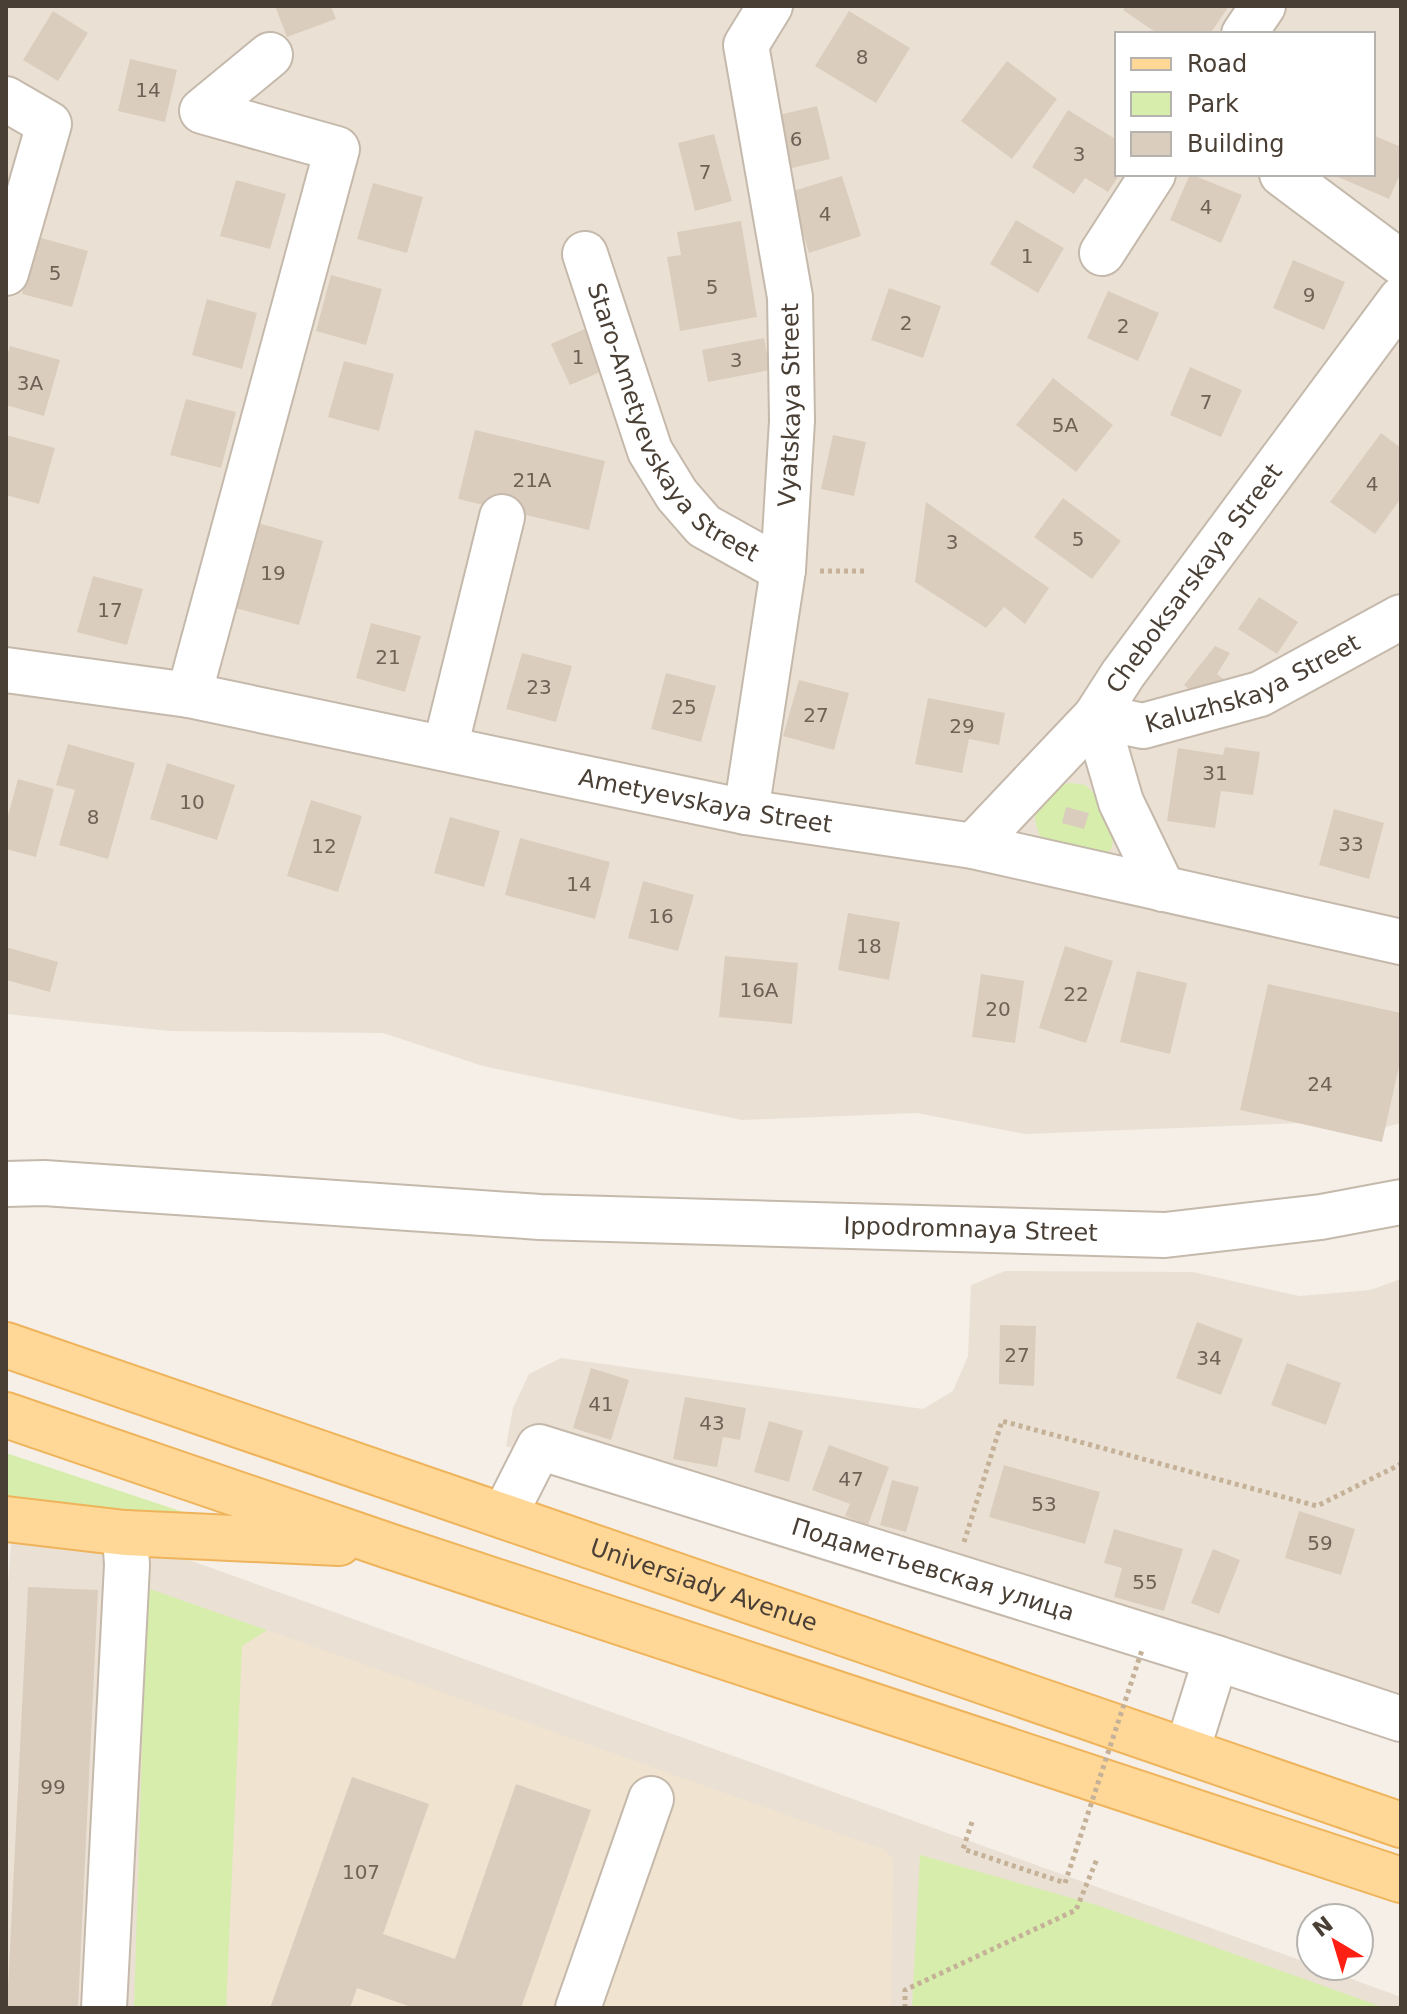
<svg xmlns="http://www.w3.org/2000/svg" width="1407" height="2014" viewBox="0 0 1407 2014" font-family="'DejaVu Sans',sans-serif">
<rect width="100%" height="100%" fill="#f5efe7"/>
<path fill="#eae1d4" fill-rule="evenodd" d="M6 6H1401V1123L1357 1135 1326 1122 1025 1134 917 1113 742 1120 483 1066 383 1033 169 1031 6 1014ZM1117 34H1373V174H1117Z
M1005 1271 1193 1272 1299 1296 1370 1290 1401 1279V1720L758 1518 506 1446 513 1408 529 1374 561 1358 923 1409 953 1391 968 1356 971 1285Z
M11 1543 167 1552 1311 1964V1966H1316L1401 1997V2008H6V1610Z"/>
<path fill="#f0e3cf" d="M267 1630 885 1850 893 1859 891 2008H226L242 1646Z"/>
<path fill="#d6edac" d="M1071 783 1085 785 1099 798 1114 829 1112 848 1100 860 1051 850 1039 834 1035 820 1036 808 1059 785Z
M6 1453 195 1516 6 1503Z
M147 1588 267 1630 242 1646 226 2008H134Z
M920 1855 1100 1906 1385 2008H912Z"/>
<path fill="#dbcdbe" d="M275 6H331L336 19 287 37Z
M1126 6H1229L1210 34H1158L1123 10Z
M53 11 88 33 58 81 23 60Z
M849 11 910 48 876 103 815 66Z
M130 59 177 70 165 122 118 111Z
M1007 61 1057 99 1012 159 961 121Z
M817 106 830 159 775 172 762 119Z
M1068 110 1117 140V174H1120L1108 192 1085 178 1074 194 1032 167Z
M714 134 732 201 695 211 678 143Z
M1373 135 1401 147V172L1389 199 1338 177 1339 174H1373Z
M1190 174 1242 195 1221 243 1170 220Z
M842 176 861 236 809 253 790 192Z
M236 180 286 194 270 249 220 236Z
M373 183 423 197 407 253 357 239Z
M1016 220 1064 248 1038 293 990 264Z
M741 221 757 317 680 331 667 257 681 255 677 232Z
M38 237 88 251 72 307 22 294Z
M1293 260 1345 282 1324 330 1273 308Z
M331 275 382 289 366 345 316 331Z
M889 288 941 306 923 358 871 340Z
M1108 291 1159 313 1138 361 1087 338Z
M207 299 257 313 242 369 192 355Z
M587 328 605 370 570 385 551 344Z
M764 338 770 370 708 382 702 350Z
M10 346 60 360 44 416 6 405V359Z
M344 361 394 374 379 431 328 417Z
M1190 367 1242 390 1221 437 1170 415Z
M1053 378 1113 425 1076 472 1016 425Z
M186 399 236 412 221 468 170 455Z
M475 430 605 461 589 530 458 499Z
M1381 433 1401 448V464L1398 467 1401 470V498L1375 534 1330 502Z
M6 435 55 448 39 504 6 495Z
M833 435 866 442 854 496 821 489Z
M1063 498 1121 541 1092 579 1034 537Z
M926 502 1049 588 1025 624 1004 607 986 628 915 582Z
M247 520 323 541 299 625 224 605Z
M93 576 143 589 127 645 77 632Z
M1259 597 1298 622 1277 654 1238 629Z
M371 623 421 636 405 692 356 678Z
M1215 646 1230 653 1217 674 1235 688 1202 700 1184 685Z
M522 653 572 666 556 722 506 709Z
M666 673 716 686 701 742 651 729Z
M799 680 849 693 834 750 783 736Z
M928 698 1005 713 999 745 969 739 962 773 915 764Z
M68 744 135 763 108 859 59 845 75 790 56 785Z
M1225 747 1260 752 1253 795 1221 791 1215 828 1167 821 1178 748 1223 755Z
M167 763 235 785 217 840 150 819Z
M18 779 54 789 36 857 6 849V823Z
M311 800 362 816 338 892 287 876Z
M1066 807 1089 813 1084 829 1062 823Z
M1334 809 1384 823 1369 879 1319 865Z
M450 817 500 831 484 887 434 873Z
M520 838 610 862 595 919 505 895Z
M643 881 694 895 678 951 628 938Z
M848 913 900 922 889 980 838 970Z
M1065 946 1113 961 1086 1043 1039 1028Z
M6 947 58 962 50 992 6 980Z
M725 956 798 963 792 1024 719 1017Z
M1137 971 1187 983 1170 1054 1120 1042Z
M981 974 1024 981 1015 1043 972 1037Z
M1268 984 1401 1013V1058L1382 1142 1240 1110Z
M1197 1322 1243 1339 1221 1395 1176 1378Z
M1000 1325 1036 1326 1034 1386 999 1384Z
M1287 1363 1341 1383 1326 1425 1271 1405Z
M591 1368 629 1380 611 1440 573 1428Z
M685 1397 746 1408 740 1440 723 1437 717 1467 673 1459Z
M769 1421 803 1431 789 1482 754 1472Z
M829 1445 889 1467 868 1525 845 1516 850 1504 812 1490Z
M1004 1465 1100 1492 1085 1544 989 1517Z
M892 1480 919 1487 906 1532 880 1525Z
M1299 1511 1355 1529 1341 1575 1285 1558Z
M1114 1529 1183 1549 1164 1611 1114 1597 1122 1568 1104 1563Z
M1213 1549 1240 1560 1219 1614 1191 1603Z
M28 1587 98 1590 78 2008H7Z
M352 1777 429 1804 383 1934 455 1959 516 1784 591 1810 521 2008H414L357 1988 350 2008H270Z"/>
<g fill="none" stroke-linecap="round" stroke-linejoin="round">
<defs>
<g id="minor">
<path d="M1244 34 1263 6"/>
<path d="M6 99 49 124 6 273"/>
<path d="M1282 174 1401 263"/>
<path d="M1102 253 1153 174"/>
<path id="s1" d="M585 254 650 451 677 495 704 526 783 570"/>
<path id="s2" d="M6 670 189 695 746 812 973 846 1401 942"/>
<path d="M189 695 337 149 202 111 270 55"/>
<path d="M445 748 502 517"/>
<path id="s3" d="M746 812 783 570 792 421 790 297 746 45 770 6"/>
<path id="s4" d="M973 846 1096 716 1123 674 1401 299"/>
<path id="s5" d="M1163 889 1121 802 1096 716 1143 726 1260 694 1401 617"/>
<path id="s6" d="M6 1184 44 1183 540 1217 1165 1235 1321 1217 1401 1202"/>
<path id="s7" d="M504 1516 539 1447 1216 1658 1401 1719"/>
<path d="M1187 1751 1216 1658"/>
<path d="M104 2008 127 1565 125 1533"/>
<path d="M578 2008 651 1799"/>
</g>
<g id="major">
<path id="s8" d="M6 1345 1401 1825"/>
<path d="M6 1415 389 1546 1401 1880"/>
<path d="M6 1519 125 1533 339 1543"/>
</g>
</defs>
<use href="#minor" stroke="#c5b9ab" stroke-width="48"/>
<use href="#major" stroke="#efb45b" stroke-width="48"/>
<path stroke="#c5b198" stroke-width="5" stroke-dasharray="4 4" stroke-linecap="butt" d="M820 571H865
M964 1542 1002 1421 1317 1506 1401 1464
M972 1822 963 1849 1065 1883
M905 2008V1990L1076 1910 1097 1859"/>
<use href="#minor" stroke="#fff" stroke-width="44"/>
<use href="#major" stroke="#ffd796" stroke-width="44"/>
<path stroke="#c5b198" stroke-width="5" stroke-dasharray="4 4" stroke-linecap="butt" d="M1065 1883 1142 1650"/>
</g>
<g text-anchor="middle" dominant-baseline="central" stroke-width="6" stroke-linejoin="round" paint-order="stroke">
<g font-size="20" fill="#6e6257">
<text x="862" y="57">8</text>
<text x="148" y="90">14</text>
<text x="796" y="139">6</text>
<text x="1079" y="154">3</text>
<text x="705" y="172">7</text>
<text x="1206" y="207">4</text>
<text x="825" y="214">4</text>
<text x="1027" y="256">1</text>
<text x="55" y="273">5</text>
<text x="712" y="287">5</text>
<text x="1309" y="295">9</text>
<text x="906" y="323">2</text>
<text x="1123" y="326">2</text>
<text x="578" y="357">1</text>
<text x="736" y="360">3</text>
<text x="30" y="383">3А</text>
<text x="1206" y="402">7</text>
<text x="1065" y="425">5А</text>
<text x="532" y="480">21А</text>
<text x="1372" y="484">4</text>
<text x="1078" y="539">5</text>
<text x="952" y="542">3</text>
<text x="273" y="573">19</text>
<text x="110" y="610">17</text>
<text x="388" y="657">21</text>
<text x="539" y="687">23</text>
<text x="684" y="707">25</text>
<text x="816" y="715">27</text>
<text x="962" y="726">29</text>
<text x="1215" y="773">31</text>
<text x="192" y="802">10</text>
<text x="93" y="817">8</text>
<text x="1351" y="844">33</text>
<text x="324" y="846">12</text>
<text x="579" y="884">14</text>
<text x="661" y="916">16</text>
<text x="869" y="946">18</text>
<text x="759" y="990">16А</text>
<text x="1076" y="994">22</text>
<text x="998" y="1009">20</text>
<text x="1320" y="1084">24</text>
<text x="1017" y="1355">27</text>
<text x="1209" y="1358">34</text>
<text x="601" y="1404">41</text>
<text x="712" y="1423">43</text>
<text x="851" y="1479">47</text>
<text x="1044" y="1504">53</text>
<text x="1320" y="1543">59</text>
<text x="1145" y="1582">55</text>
<text x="53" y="1787">99</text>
<text x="361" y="1872">107</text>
</g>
<g font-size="24" fill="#493f35" stroke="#fff">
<text stroke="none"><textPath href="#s3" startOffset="410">Vyatskaya Street</textPath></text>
<text stroke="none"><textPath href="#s1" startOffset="196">Staro-Ametyevskaya Street</textPath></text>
<text stroke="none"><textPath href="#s4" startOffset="348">Cheboksarskaya Street</textPath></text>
<text stroke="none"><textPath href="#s5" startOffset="352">Kaluzhskaya Street</textPath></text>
<text stroke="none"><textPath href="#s2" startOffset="712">Ametyevskaya Street</textPath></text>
<text stroke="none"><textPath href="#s6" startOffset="966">Ippodromnaya Street</textPath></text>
<text stroke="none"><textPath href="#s7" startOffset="490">Подаметьевская улица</textPath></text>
<text stroke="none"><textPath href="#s8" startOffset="738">Universiady Avenue</textPath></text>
</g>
</g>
<rect width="1407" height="2014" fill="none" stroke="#493f35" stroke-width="16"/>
<rect x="1115" y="32" width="260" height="144" fill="#ffffff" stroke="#b6b2ae" stroke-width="2"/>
<rect x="1131" y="58" width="40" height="12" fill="#ffd796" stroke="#b6b2ae" stroke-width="2"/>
<text x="1187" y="72" font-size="24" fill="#493f35">Road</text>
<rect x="1131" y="92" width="40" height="24" fill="#d6edac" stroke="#b6b2ae" stroke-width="2"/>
<text x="1187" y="112" font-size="24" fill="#493f35">Park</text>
<rect x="1131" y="132" width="40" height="24" fill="#dbcdbe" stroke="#b6b2ae" stroke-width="2"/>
<text x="1187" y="152" font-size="24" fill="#493f35">Building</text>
<g transform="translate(1335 1942) rotate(322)"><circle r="38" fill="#ffffff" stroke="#b6b2ae" stroke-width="2"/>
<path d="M0-6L14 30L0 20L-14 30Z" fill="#ff2014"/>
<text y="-12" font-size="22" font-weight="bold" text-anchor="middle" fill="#493f35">N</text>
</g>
</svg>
